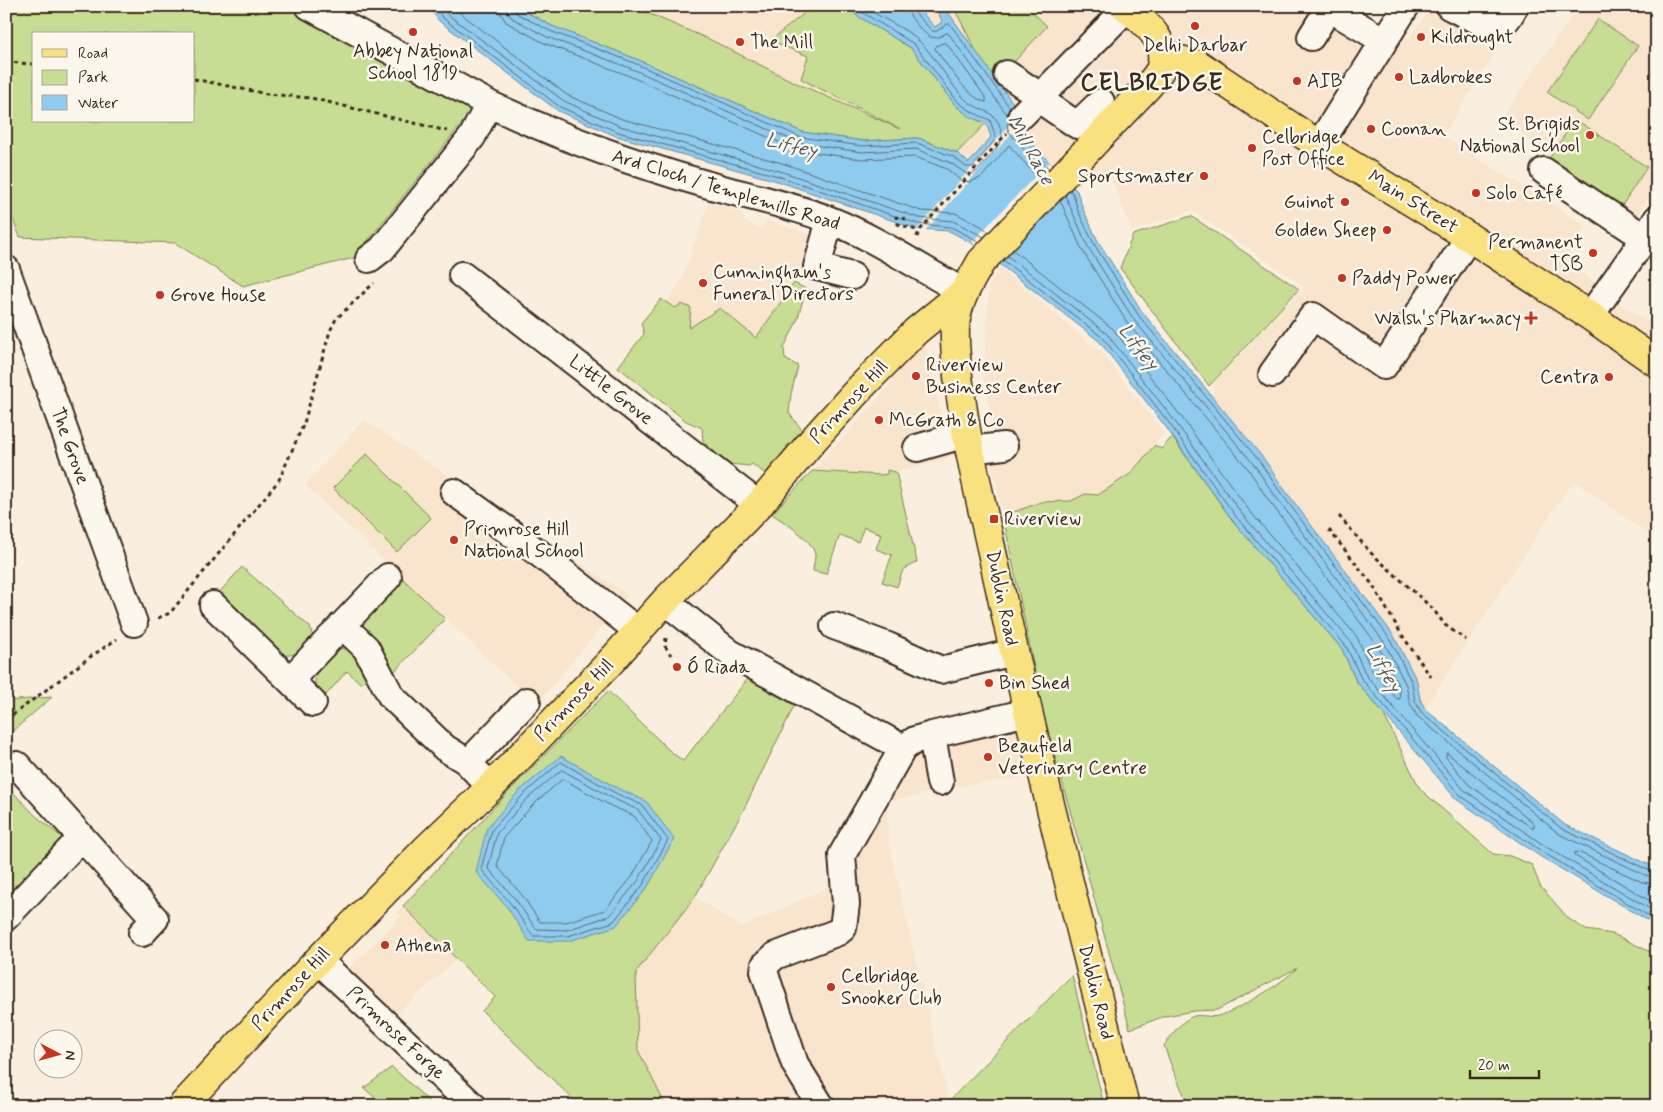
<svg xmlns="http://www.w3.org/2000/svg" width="1663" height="1112" viewBox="0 0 1663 1112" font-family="Mynerve,sans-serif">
<rect width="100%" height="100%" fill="#faefde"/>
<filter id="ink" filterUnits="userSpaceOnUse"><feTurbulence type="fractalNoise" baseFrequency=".02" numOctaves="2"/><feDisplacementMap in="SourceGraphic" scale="10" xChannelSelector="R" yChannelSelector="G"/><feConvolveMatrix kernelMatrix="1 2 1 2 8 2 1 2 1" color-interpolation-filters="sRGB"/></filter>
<g filter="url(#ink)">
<path fill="#f9e5cd" d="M620 6H1353L1409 39 1431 6 1452 13 1501 43 1443 136 1587 226 1566 260 1621 304 1657 327V540L1575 482 1563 495 1425 709 1420 699 1417 681 1394 636 1282 486 1264 459 1214 399 1213 385 1219 375 1305 287 1192 211 1132 231 1110 176H1062L1018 126 970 162 957 153 796 85 713 41 636 9Z
M1579 6H1657V183L1623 239 1532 176 1545 151 1501 118Z
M709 202 743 213 744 222 760 228 767 220 815 236 794 282 748 350 644 334 681 281Z
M1000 268 1102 353 1164 433 1130 474 1098 495 1085 494 1071 501 1041 502 1003 516 991 463 1005 454 997 439 983 381 989 286Z
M925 343 942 418 952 455 942 461 896 472 887 470V474L881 475 812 471 888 388 889 381 898 366 917 344Z
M364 420 628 595 536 705 305 485Z
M1018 729 1023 778 965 785 886 802 889 844 949 1101 948 1106H666L638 1050 636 972 695 897 742 927 835 884 831 855 863 791 883 800 913 752 968 736Z
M403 906 456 960 397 1014 347 970 401 916 397 912Z"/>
<path fill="#c6dd93" stroke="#808458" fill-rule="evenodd" d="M6 6H290L475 107 354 258 243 286 175 243 20 237 6 202ZM34 34H194V121H34Z
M515 6H631L713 41 794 82 900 129 801 79 808 56 770 41 813 6H844L859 17 911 48 956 106 972 118 986 123 957 153 918 138 863 141 802 132 634 58 552 26Z
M953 6H1026L1047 26 1014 62 996 79 982 63Z
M1598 19 1638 46 1588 120 1547 92Z
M1575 119 1647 167 1619 210 1547 162Z
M1191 216 1299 289 1209 386 1120 268 1133 235Z
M794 283 806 289 797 321 784 348 785 359 798 366 791 394 789 413 806 435 786 446 789 448 768 476 752 464 749 466 729 464 703 442 702 428 686 421 618 367 644 334 641 323 661 299 675 308 682 304 691 308 689 328 720 308 756 338Z
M1172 437 1233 521 1342 649 1356 681 1383 713 1420 789 1493 854 1510 856 1532 865 1540 886 1569 919 1586 930 1613 934 1657 955V1106H1189L1173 1070 1164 1046C1171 1036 1181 1020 1194 1016 1201 1014 1210 1018 1218 1016 1239 1010 1283 983 1297 968L1217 1010 1194 1011 1165 1016 1130 1029 1044 716 1003 516 1041 502 1071 501 1085 494 1098 495 1130 474 1155 445 1161 449Z
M367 454 431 518 397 552 333 488Z
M887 470 896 472 917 562 903 570 897 587 882 582 892 555 876 549 881 534 864 527 858 542 840 535 826 574 813 571C813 566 815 560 815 555 813 539 785 523 772 514L812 471 881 475 887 474Z
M242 567 310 627 313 637C306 650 295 657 280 655L217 595Z
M400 576 445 619 391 675 363 631V621Z
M340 648 352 650 368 676 361 684 347 671 326 695 315 688C314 663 323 662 340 648Z
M764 658 796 702 744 809 695 897 636 972 638 1050 666 1106H580L482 1011 495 997 403 906 513 787 608 691 669 750 683 761Z
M52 697 6 737V701Z
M6 785 36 816 64 839 6 902Z
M1072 975 1104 1106H948L949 1101Z
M392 1067 434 1106H384L364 1088Z"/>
<path fill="#8fcbef" stroke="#6d8b9b" d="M428 6H515L552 26 634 58 802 132 863 141 918 138 957 153 969 163 991 137 986 123 972 118 956 106 911 48 859 17 844 6H916L935 27 942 22 936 6H946L950 15 1020 113 1018 126 1049 162 1077 191 1083 209 1098 241 1143 313 1264 459 1282 486 1394 636 1417 681 1420 699 1425 709 1565 825 1650 865 1657 866V926L1541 857 1456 799 1356 681 1342 649 1233 521 1165 426 1099 341 972 243 949 231 917 229 777 181 616 136 558 111 439 21Z
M561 756 619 789 646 801 674 839 647 888 616 926 569 941H529L507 907 476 872 487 828 518 792Z"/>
<path fill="#faefde" d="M1020 113 1025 118 926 230 917 229Z
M1049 162 1062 176 994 260 972 242Z"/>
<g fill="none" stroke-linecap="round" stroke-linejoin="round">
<path stroke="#5d6a72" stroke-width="1" d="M434 6 443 18 560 107 618 132 778 176 918 224 951 227 980 242
M442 6 447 14 564 101 620 126 780 171 919 218 953 221 984 237
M451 6 567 95 622 119 782 163 921 211 955 213 981 226 989 232
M500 6 501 14 506 22 544 43 627 75 797 150 861 159 915 157 947 169 960 180 970 182 982 177 1009 145 1039 179
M507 6 508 13 512 18 547 37 630 68 799 143 862 152 916 149 951 163 965 173 971 174 976 172C983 165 1003 144 1002 135 998 107 979 114 963 97 947 80 936 57 918 40 906 28 878 17 863 6
M514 6 516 13 550 31 632 62 800 137 862 146 917 143 954 157 966 167H973L996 139 990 120 974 113 959 103 914 44 852 6
M906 6C907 14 923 34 931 37 937 39 941 36 946 33L949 34 1008 116
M913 6 914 12 932 31H937L947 24H950L1010 108
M944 43 947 44 986 98V102C970 101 945 62 935 49L936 46Z
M1009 120 1007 126 1009 132 1044 173
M1014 126 1049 169
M1070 190 1073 194 1078 211 1094 244 1139 316 1260 462 1278 489 1390 639 1412 683 1415 701 1421 712 1562 829 1648 870 1657 871
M1065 195 1088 247 1134 320 1255 466 1273 493 1384 642 1406 685 1410 703 1417 716 1559 834 1645 875 1657 877
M1013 250 1113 329 1180 415 1248 509 1357 637 1372 671 1397 699H1400L1399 687 1378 646 1267 498 1249 470 1128 324 1082 250 1060 200
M1008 256 1107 334 1174 420 1242 514 1351 642 1366 675 1464 790 1548 848 1657 913
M1003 260 1103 338 1169 423 1237 518 1346 646 1361 678 1460 795 1544 853 1657 921
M1447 753 1534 823V827H1531L1469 785 1446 757Z
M561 762 617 794 642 805 668 840 643 885 613 922 568 936H533L511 904 481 869 492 830 522 796Z
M562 770 614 799 638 810 661 840 638 881 609 916 567 930 536 929 516 900 488 868 497 833 526 800Z
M563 779 611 806 634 816 652 841 632 877 605 910 566 922H540L522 895 497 866 504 837 532 806Z
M1657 884 1642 882 1578 852 1574 853 1575 856 1657 905"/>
<defs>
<path id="minor" d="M309 6 489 104C558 136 629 162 702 183 745 196 789 204 830 220 878 239 919 268 964 292
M1449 6C1463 13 1492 32 1506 20 1510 16 1512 11 1515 6
M1311 37 1329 8 1384 41
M1007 74 1040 96 1049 106 1077 125 1101 102
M1022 115 1127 8
M1319 145 1406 6
M1544 171 1645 238
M830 220 817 267 852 276
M369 259 382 249 472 137 489 104
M6 269 134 623
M462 275 759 505
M1590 316 1645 238 1657 219
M1272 374 1313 316 1384 366 1469 237
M917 448 966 434
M969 450 1004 446
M454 492 540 554 638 631
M665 601 730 653 903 748
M213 605 313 703
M342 625 366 648 391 696 445 748 466 761 491 787
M834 626 888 646 941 670 1014 652
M290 680 388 577
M932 735 940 782
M468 763 527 701
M17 765 155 919 142 933
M6 917 81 838
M318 960 473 1106
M821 1106 795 1064 764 971 765 965 775 956 838 932 843 928 846 904 842 855 903 748 915 740 932 735 1028 712"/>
<path id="major" d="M1162 55 1199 65 1319 145 1469 237 1590 316 1657 363
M182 1106 318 960 425 850 491 787 614 658 665 601 759 505 813 440 860 388 916 331 964 292
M1125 1106C1080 929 1036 753 997 575 985 518 970 462 962 404 958 379 954 352 955 326 957 302 969 283 981 262L1148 86C1152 81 1157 76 1160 70 1171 41 1144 22 1125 6"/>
</defs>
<use href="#minor" stroke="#3b2a1e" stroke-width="30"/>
<use href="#major" stroke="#3b2a1e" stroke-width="31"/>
<path stroke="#3b2a1e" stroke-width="3" stroke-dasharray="4 4" stroke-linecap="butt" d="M6 62 34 64
M194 79 267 94 311 98 447 131
M906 219 896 217 898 224 919 231
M917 237 919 231 1007 133
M1339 516 1371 553 1433 609 1445 625 1466 640
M1329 530 1372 584 1402 635 1431 677
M158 618 170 613 279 480 304 423 330 331 336 319 374 283
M666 638 665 646 671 655
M6 720 90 657 117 639"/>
<use href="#minor" stroke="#fbf7ec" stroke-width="26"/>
<use href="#major" stroke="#fae180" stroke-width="28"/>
</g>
</g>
<g fill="#c8321e" stroke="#fbf7ec" stroke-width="2">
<circle cx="1195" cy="26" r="5"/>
<circle cx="413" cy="32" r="5"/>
<circle cx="1421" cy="37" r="5"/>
<circle cx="740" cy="42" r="5"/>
<circle cx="1399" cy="77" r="5"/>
<circle cx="1297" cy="81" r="5"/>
<circle cx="1371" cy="129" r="5"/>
<circle cx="1590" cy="135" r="5"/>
<circle cx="1252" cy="148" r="5"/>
<circle cx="1204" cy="176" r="5"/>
<circle cx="1476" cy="193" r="5"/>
<circle cx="1345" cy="202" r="5"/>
<circle cx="1387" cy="230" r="5"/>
<circle cx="1593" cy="253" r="5"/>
<circle cx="1342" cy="278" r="5"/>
<circle cx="703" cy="283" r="5"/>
<circle cx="160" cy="295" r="5"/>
<path d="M1528.5 310.5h5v5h5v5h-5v5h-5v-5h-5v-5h5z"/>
<circle cx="916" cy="376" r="5"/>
<circle cx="1609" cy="377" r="5"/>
<circle cx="879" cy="420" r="5"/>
<rect x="989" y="514" width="10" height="10" rx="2.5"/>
<circle cx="454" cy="540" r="5"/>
<circle cx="677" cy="667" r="5"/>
<circle cx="989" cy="683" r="5"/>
<circle cx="988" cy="757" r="5"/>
<circle cx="385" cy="945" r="5"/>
<circle cx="831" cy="987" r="5"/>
</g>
<g text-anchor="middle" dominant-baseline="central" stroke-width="5" stroke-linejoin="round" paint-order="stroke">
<g font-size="19" fill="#3b2a1e" stroke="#fbf7ec" text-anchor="start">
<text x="1431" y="37">Kildrought</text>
<text x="750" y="42">The Mill</text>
<text x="1195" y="45" text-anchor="middle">Delhi Darbar</text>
<text x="413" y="51" text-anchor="middle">Abbey National<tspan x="413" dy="22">School 1819</tspan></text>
<text x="1409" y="77">Ladbrokes</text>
<text x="1307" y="81">AIB</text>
<text x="1580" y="124" text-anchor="end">St. Brigids<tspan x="1580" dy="22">National School</tspan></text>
<text x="1381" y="129">Coonan</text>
<text x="1262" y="137">Celbridge<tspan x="1262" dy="22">Post Office</tspan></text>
<text x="1194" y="176" text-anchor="end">Sportsmaster</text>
<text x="1486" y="193">Solo Café</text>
<text x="1335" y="202" text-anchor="end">Guinot</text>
<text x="1377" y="230" text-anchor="end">Golden Sheep</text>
<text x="1583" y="242" text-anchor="end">Permanent<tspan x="1583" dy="22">TSB</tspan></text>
<text x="713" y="272">Cunningham's<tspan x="713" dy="22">Funeral Directors</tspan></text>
<text x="1352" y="278">Paddy Power</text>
<text x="170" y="295">Grove House</text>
<text x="1521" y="318" text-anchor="end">Walsh's Pharmacy</text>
<text x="926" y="365">Riverview<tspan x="926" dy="22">Business Center</tspan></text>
<text x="1599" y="377" text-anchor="end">Centra</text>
<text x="889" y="420">McGrath &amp; Co</text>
<text x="1004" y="519">Riverview</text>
<text x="464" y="529">Primrose Hill<tspan x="464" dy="22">National School</tspan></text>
<text x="687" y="667">Ó Riada</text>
<text x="999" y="683">Bin Shed</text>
<text x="998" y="746">Beaufield<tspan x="998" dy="22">Veterinary Centre</tspan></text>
<text x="395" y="945">Athena</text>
<text x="841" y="976">Celbridge<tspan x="841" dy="22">Snooker Club</tspan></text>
</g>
<g font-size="19" fill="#3b2a1e" stroke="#fbf7ec">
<text transform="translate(726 190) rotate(17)">Ard Cloch / Templemills Road</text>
<text transform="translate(1413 202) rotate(32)">Main Street</text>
<text transform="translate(611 390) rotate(38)">Little Grove</text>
<text transform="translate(849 402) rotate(-47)">Primrose Hill</text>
<text transform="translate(70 446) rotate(70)">The Grove</text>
<text transform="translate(1002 598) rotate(78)">Dublin Road</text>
<text transform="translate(574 700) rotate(-46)">Primrose Hill</text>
<text transform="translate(291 989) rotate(-47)">Primrose Hill</text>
<text transform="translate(1096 992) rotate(76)">Dublin Road</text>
<text transform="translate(396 1033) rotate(43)">Primrose Forge</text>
</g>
<g font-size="20" font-style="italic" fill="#545a5d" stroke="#fbf7ec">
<text transform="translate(791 146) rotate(14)">Liffey</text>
<text transform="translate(1030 150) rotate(61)">Mill Race</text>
<text transform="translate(1138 347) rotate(53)">Liffey</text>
<text transform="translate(1383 668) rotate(62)">Liffey</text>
</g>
<g font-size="24" font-weight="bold" letter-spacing="1" fill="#3b2a1e" stroke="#fbf7ec">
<text x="1152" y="83">CELBRIDGE</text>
</g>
</g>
<rect width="1663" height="1112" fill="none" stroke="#fbf7ec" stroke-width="25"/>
<rect x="12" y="12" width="1638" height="1087" fill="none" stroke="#3b2a1e" stroke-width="2" filter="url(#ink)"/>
<rect x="32" y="32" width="162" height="90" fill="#fbf7ec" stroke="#aea59a"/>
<rect x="42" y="49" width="25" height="8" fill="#fae180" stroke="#aea59a"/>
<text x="78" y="58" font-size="15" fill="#3b2a1e">Road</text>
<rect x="42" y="70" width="25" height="15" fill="#c6dd93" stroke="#aea59a"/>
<text x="78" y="82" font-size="15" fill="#3b2a1e">Park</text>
<rect x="42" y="95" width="25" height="15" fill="#8fcbef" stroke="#aea59a"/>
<text x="78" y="108" font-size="15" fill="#3b2a1e">Water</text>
<g transform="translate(58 1054) rotate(96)"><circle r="24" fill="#fbf7ec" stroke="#aea59a"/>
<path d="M0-4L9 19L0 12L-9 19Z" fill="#c8321e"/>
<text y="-8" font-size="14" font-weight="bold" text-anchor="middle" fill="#3b2a1e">N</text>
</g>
<path d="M1470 1070v8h69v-8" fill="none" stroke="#3b2a1e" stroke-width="2.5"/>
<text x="1478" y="1070" font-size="15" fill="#3b2a1e" stroke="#fbf7ec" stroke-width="4" paint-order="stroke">20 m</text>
</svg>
